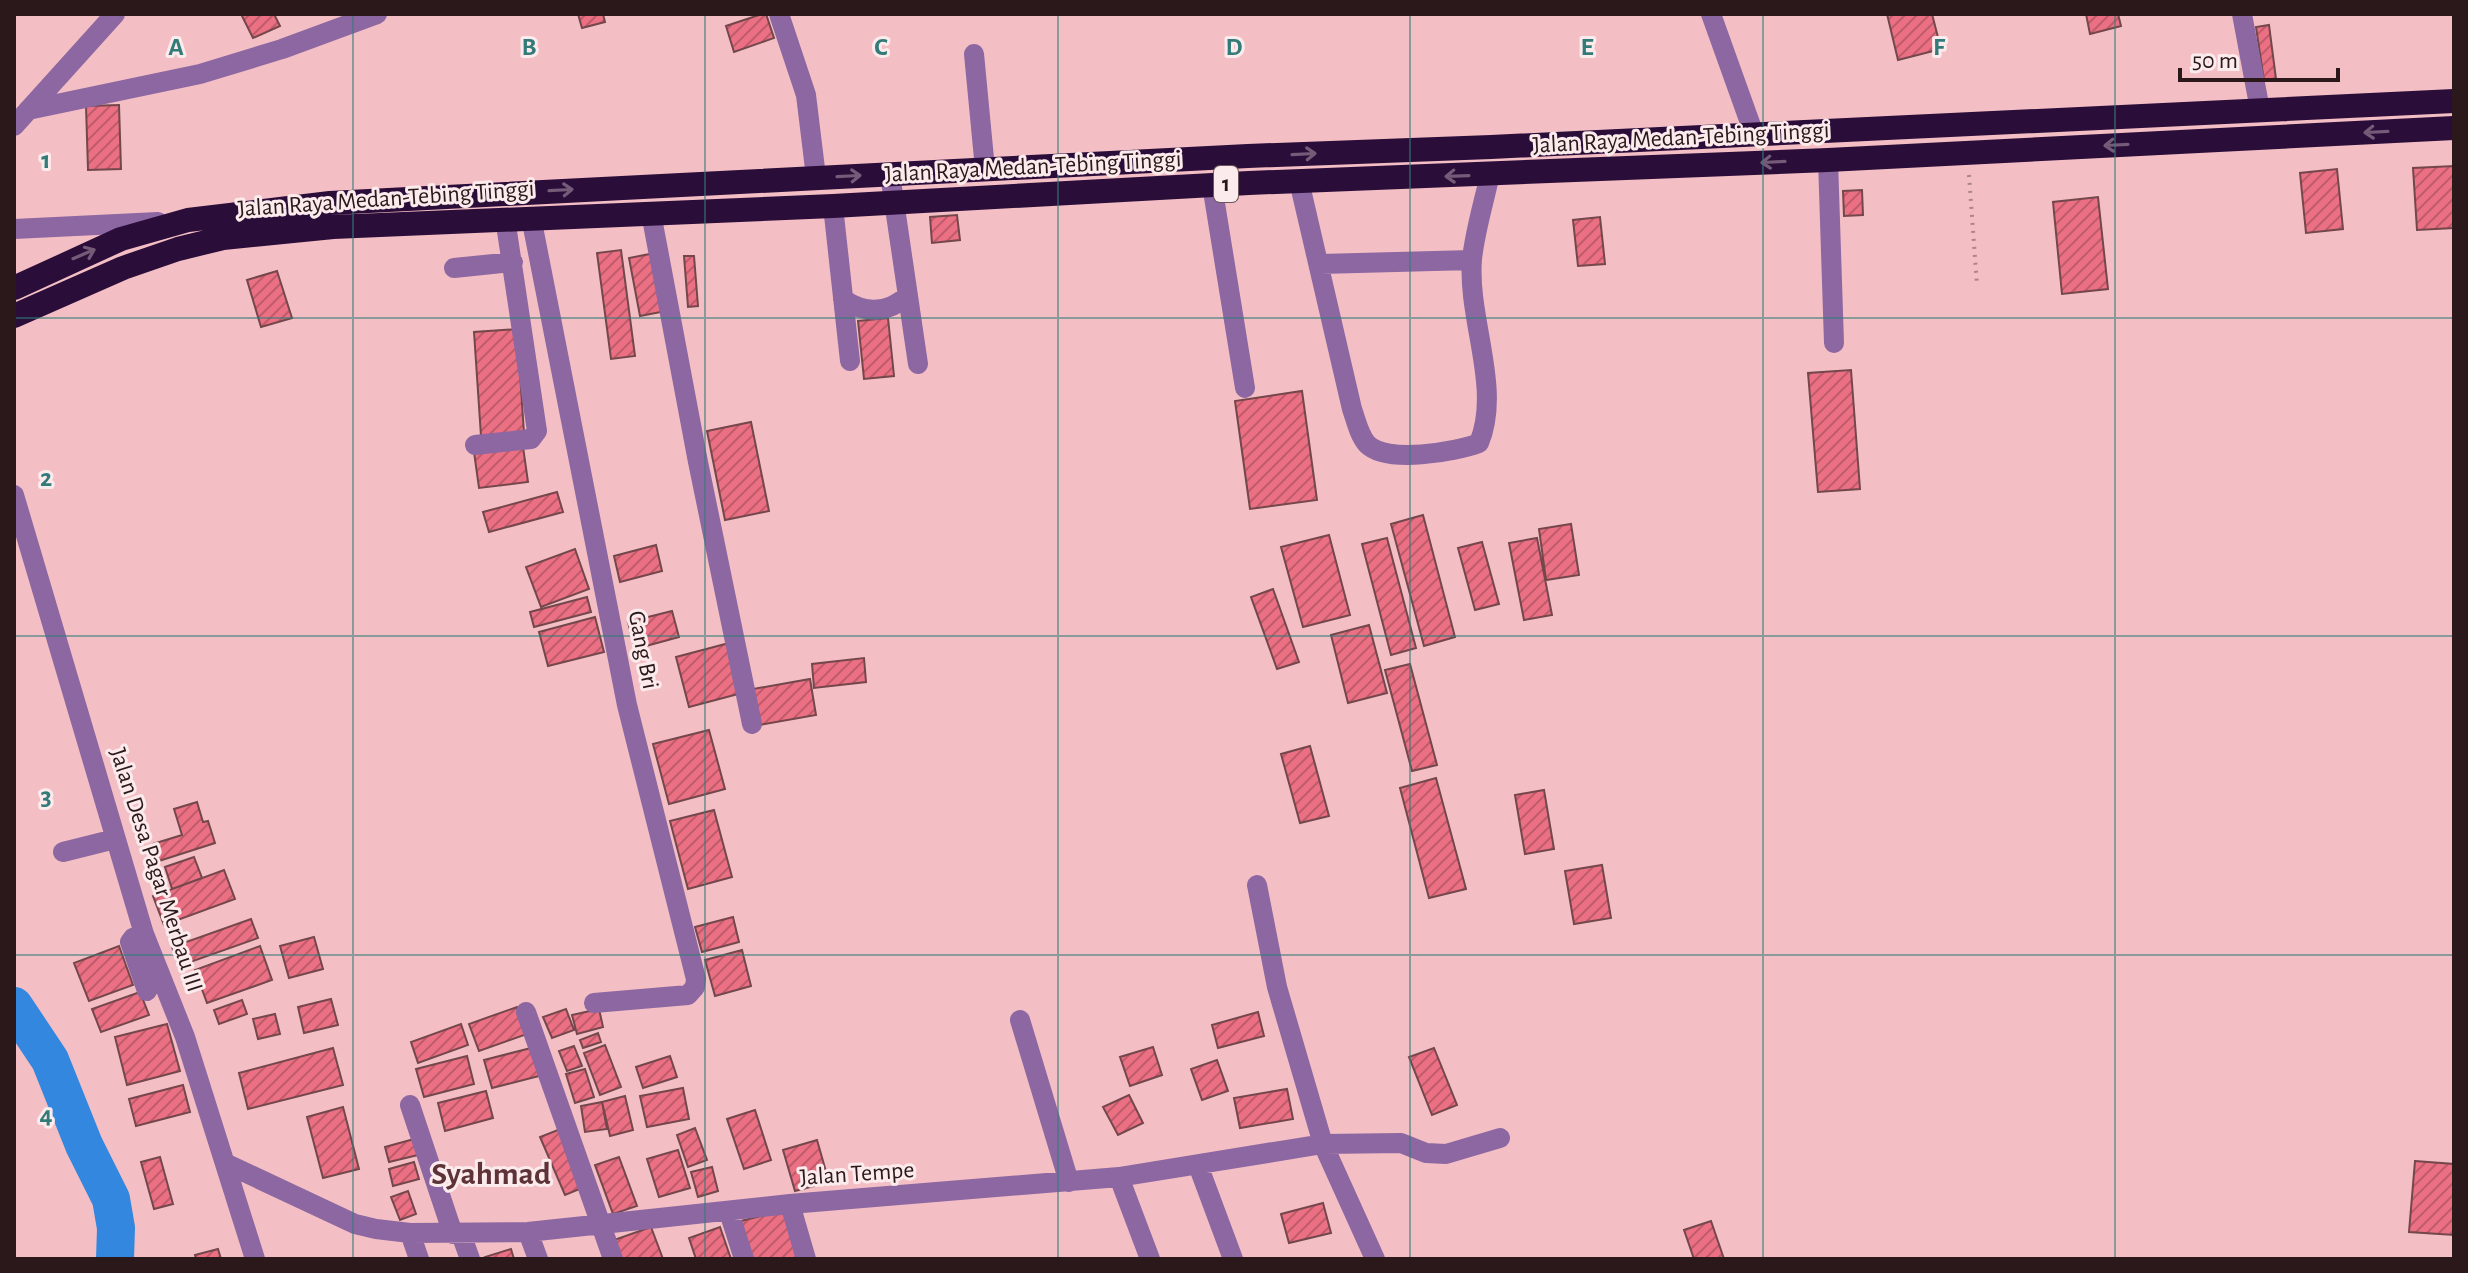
<svg xmlns="http://www.w3.org/2000/svg" width="2468" height="1273" viewBox="0 0 2468 1273" font-family="'Alegreya Sans',sans-serif">
<defs>
<pattern id="building-hatch" width="6" height="6" patternUnits="userSpaceOnUse" patternTransform="scale(2)"><rect width="6" height="6" fill="#eb7083"/><path d="M-1 1l2-2M0 6l6-6M5 7l2-2" fill="none" stroke="#bf5b6a"/></pattern>
</defs>
<rect width="100%" height="100%" fill="#f4bfc4"/>
<g fill="none" stroke-linecap="round" stroke-linejoin="round">
<path stroke="#3487de" stroke-width="38" d="M14 1006 50 1060 84 1145 111 1199 116 1228 115 1259"/>
</g>
<path fill="url(#building-hatch)" stroke="#73474c" stroke-width="2" d="M241 14H274L280 26 253 38Z
M578 14H603L605 22 582 28Z
M762 14H766L774 38 734 52 726 26Z
M1887 14H1932L1941 49 1898 60Z
M2086 14H2118L2121 26 2090 34Z
M2269 25 2276 79 2264 81 2256 27Z
M119 105 121 169 88 170 86 106Z
M2454 166V228L2417 230 2413 168Z
M2337 169 2343 229 2306 233 2300 173Z
M1862 190 1863 215 1844 216 1843 191Z
M2098 197 2108 289 2062 294 2053 202Z
M957 215 960 240 932 243 930 217Z
M1600 217 1605 264 1578 266 1573 220Z
M621 250 635 356 611 359 597 253Z
M655 253 666 311 640 316 629 258Z
M684 256H694L698 306 688 307Z
M277 271 292 318 261 327 247 280Z
M888 318 894 376 864 379 858 321Z
M517 329 524 433 481 436 474 332Z
M1851 370 1860 489 1818 492 1808 373Z
M1302 391 1317 500 1250 509 1235 401Z
M751 422 769 511 725 520 707 431Z
M523 447 528 482 479 488 474 452Z
M557 492 563 512 489 532 483 512Z
M1423 515 1455 637 1424 646 1391 524Z
M1571 524 1579 575 1546 580 1539 529Z
M1329 535 1350 615 1303 627 1281 547Z
M1387 538 1416 648 1391 655 1362 544Z
M1537 538 1552 615 1524 620 1509 543Z
M1482 542 1499 604 1475 610 1458 548Z
M656 545 662 571 620 582 614 556Z
M575 549 589 589 541 607 526 567Z
M1273 589 1299 662 1277 669 1251 597Z
M587 597 591 612 534 627 530 612Z
M672 611 679 637 635 649 628 622Z
M595 617 604 652 548 666 539 632Z
M1369 625 1387 693 1348 703 1331 635Z
M729 643 742 693 689 707 676 657Z
M864 658 866 682 814 688 812 664Z
M1410 664 1437 765 1412 771 1385 670Z
M810 679 816 715 759 725 753 689Z
M709 730 725 789 669 804 653 744Z
M1310 746 1329 816 1300 823 1281 754Z
M1436 778 1466 889 1429 898 1400 788Z
M1544 790 1554 849 1525 854 1515 795Z
M197 802 203 822 208 821 215 843 159 861 153 844 182 835 174 809Z
M714 810 732 877 688 889 670 821Z
M194 857 202 878 172 889 165 867Z
M1602 865 1611 918 1574 924 1565 871Z
M224 870 235 899 164 925 153 896Z
M733 917 739 942 702 952 695 927Z
M251 919 258 938 179 966 172 947Z
M314 937 323 969 289 978 280 946Z
M119 946 133 985 89 1001 74 963Z
M260 946 272 980 207 1003 195 970Z
M742 950 751 986 715 996 705 960Z
M140 992 149 1015 101 1032 92 1009Z
M331 999 338 1025 304 1033 298 1007Z
M242 1000 247 1014 219 1024 214 1010Z
M517 1007 527 1034 479 1051 469 1024Z
M566 1009 574 1030 552 1038 543 1017Z
M599 1009 603 1027 577 1034 572 1015Z
M1258 1012 1264 1036 1218 1048 1212 1025Z
M275 1014 280 1034 258 1039 253 1019Z
M167 1024 180 1071 127 1085 115 1037Z
M461 1024 468 1045 418 1063 411 1042Z
M598 1033 601 1042 583 1048 580 1040Z
M605 1045 621 1087 600 1095 584 1053Z
M574 1046 582 1066 567 1071 559 1051Z
M1153 1047 1162 1075 1130 1086 1120 1057Z
M333 1048 343 1085 248 1109 239 1073Z
M531 1048 539 1076 492 1088 484 1060Z
M1434 1048 1457 1105 1432 1115 1409 1057Z
M467 1056 474 1084 424 1097 416 1069Z
M670 1056 677 1077 643 1088 636 1067Z
M1217 1060 1228 1091 1202 1100 1191 1069Z
M585 1069 594 1097 575 1103 566 1074Z
M183 1085 190 1112 136 1126 129 1099Z
M683 1088 689 1119 647 1127 640 1096Z
M1287 1089 1293 1119 1240 1128 1234 1098Z
M486 1091 493 1118 445 1131 438 1103Z
M1129 1095 1143 1123 1118 1135 1103 1107Z
M625 1096 633 1130 610 1136 602 1102Z
M602 1102 607 1129 585 1132 581 1106Z
M343 1107 359 1169 323 1178 307 1117Z
M755 1110 771 1160 744 1169 727 1119Z
M563 1128 587 1186 565 1195 540 1137Z
M695 1128 707 1160 688 1167 677 1135Z
M414 1139 418 1155 389 1162 385 1147Z
M817 1140 829 1182 795 1191 783 1150Z
M678 1150 690 1188 659 1197 647 1159Z
M160 1157 173 1204 154 1209 141 1162Z
M619 1157 637 1206 613 1214 595 1165Z
M2415 1161 2454 1164V1235L2409 1232Z
M414 1162 419 1179 393 1186 389 1169Z
M712 1167 718 1191 698 1197 691 1172Z
M408 1191 416 1214 400 1220 391 1197Z
M1323 1203 1331 1233 1289 1243 1281 1214Z
M788 1209 801 1259H747L737 1222Z
M1711 1221 1724 1259H1694L1684 1230Z
M651 1227 663 1259H618L611 1241Z
M720 1227 731 1259H696L689 1238Z
M218 1249 221 1259H196L195 1255Z
M511 1249 514 1259H486L485 1257Z"/>
<g fill="none" stroke-linecap="round" stroke-linejoin="round">
<path stroke="#ae8589" stroke-width="4" stroke-dasharray="2 6" stroke-linecap="butt" d="M1969 175 1977 285"/>
<path stroke="#8c67a1" stroke-width="20" d="M779 14 806 95 816 177
M1711 14 1754 134
M2242 14 2260 110
M974 54 985 169
M28 110 200 74 282 49 377 14
M14 126 115 14
M1828 160 1834 343
M890 174 918 364
M1299 181 1352 409C1356 420 1359 435 1367 444 1386 464 1456 452 1479 443 1502 388 1467 319 1472 259 1475 231 1484 202 1490 174
M1212 185 1245 388
M833 206 850 361
M651 213 698 462 752 724
M531 217 627 705 696 979 695 987 688 995 594 1003
M14 229 158 222
M1320 264 1472 260
M454 268 513 262
M843 299C865 314 888 314 908 295
M475 445 531 439 537 431 505 218
M14 495 144 934 185 1037 255 1259
M63 852 115 839
M1257 885 1277 987 1323 1144 1375 1259
M144 934 133 938 130 942 147 991
M526 1012 613 1259
M1020 1020 1069 1182
M410 1105 453 1234
M225 1163 355 1224 376 1229 410 1233 528 1232 790 1204 1119 1177 1323 1144 1401 1143 1426 1153 1446 1154 1500 1138
M1198 1165 1233 1259
M1119 1177 1150 1259
M790 1204 806 1259
M729 1212 744 1259
M528 1232 538 1259
M410 1233 419 1259
M461 1234 470 1259"/>
<path stroke="#2b0d3a" stroke-width="24" d="M14 288 121 239 188 220 330 203 1248 156 1491 147 2454 101
M14 316 123 268 178 249 223 238 333 227 833 206 1249 183 1828 160 2454 128"/>
</g>
<defs><path id="oneway-shaft" d="M-6 0H5M1.5-3L5.5 0L1.5 3" fill="none" stroke-width="1.6" stroke-linecap="round" stroke-linejoin="round" transform="scale(2)"/></defs>
<g stroke="#745b78">
<use href="#oneway-shaft" transform="translate(2376 132) rotate(177)"/>
<use href="#oneway-shaft" transform="translate(2116 145) rotate(177)"/>
<use href="#oneway-shaft" transform="translate(1304 154) rotate(-3)"/>
<use href="#oneway-shaft" transform="translate(1773 162) rotate(177)"/>
<use href="#oneway-shaft" transform="translate(849 176) rotate(-3)"/>
<use href="#oneway-shaft" transform="translate(1457 176) rotate(178)"/>
<use href="#oneway-shaft" transform="translate(561 190) rotate(-3)"/>
<use href="#oneway-shaft" transform="translate(84 254) rotate(-23)"/>
</g>
<path fill="none" stroke="#327b78" stroke-width="2" stroke-opacity="0.55" d="M353 14V1259M705 14V1259M1058 14V1259M1410 14V1259M1763 14V1259M2115 14V1259M14 318H2454M14 636H2454M14 955H2454"/>
<g text-anchor="middle" dominant-baseline="central" stroke-width="6" stroke-linejoin="round" paint-order="stroke">
<rect fill="#fcebec" stroke="#6a5759" stroke-width="2" x="1214" y="166" width="24" height="36" rx="6"/>
<g font-size="22" font-weight="bold" fill="#2b181a">
<text x="1226" y="184">1</text>
</g>
<g font-size="24" fill="#2b181a" stroke="#fcebec">
<text transform="translate(1681 138) rotate(-3)">Jalan Raya Medan-Tebing Tinggi</text>
<text transform="translate(1033 167) rotate(-3)">Jalan Raya Medan-Tebing Tinggi</text>
<text transform="translate(386 199) rotate(-4)">Jalan Raya Medan-Tebing Tinggi</text>
<text transform="translate(643 650) rotate(79)">Gang Bri</text>
<text transform="translate(156 870) rotate(72)">Jalan Desa Pagar Merbau III</text>
<text transform="translate(857 1174) rotate(-4)">Jalan Tempe</text>
</g>
<g font-size="32" font-weight="bold" fill="#5d3338" stroke="#fcebec">
<text x="491" y="1174">Syahmad</text>
</g>
</g>
<g font-size="26" text-anchor="middle" font-weight="bold" fill="#327b78" stroke="#fcebec" stroke-width="6" stroke-linejoin="round" paint-order="stroke">
<text x="176" y="55">A</text>
<text x="529" y="55">B</text>
<text x="881" y="55">C</text>
<text x="1234" y="55">D</text>
<text x="1587" y="55">E</text>
<text x="1939" y="55">F</text>
<text x="46" y="168">1</text>
<text x="46" y="486">2</text>
<text x="46" y="805">3</text>
<text x="46" y="1123">4</text>
</g>
<rect width="2468" height="1273" fill="none" stroke="#2b181a" stroke-width="32"/>
<path d="M2180 68v12h158v-12" fill="none" stroke="#2b181a" stroke-width="4"/>
<text x="2192" y="68" font-size="24" fill="#2b181a" stroke="#fcebec" stroke-width="6" paint-order="stroke">50 m</text>
</svg>
